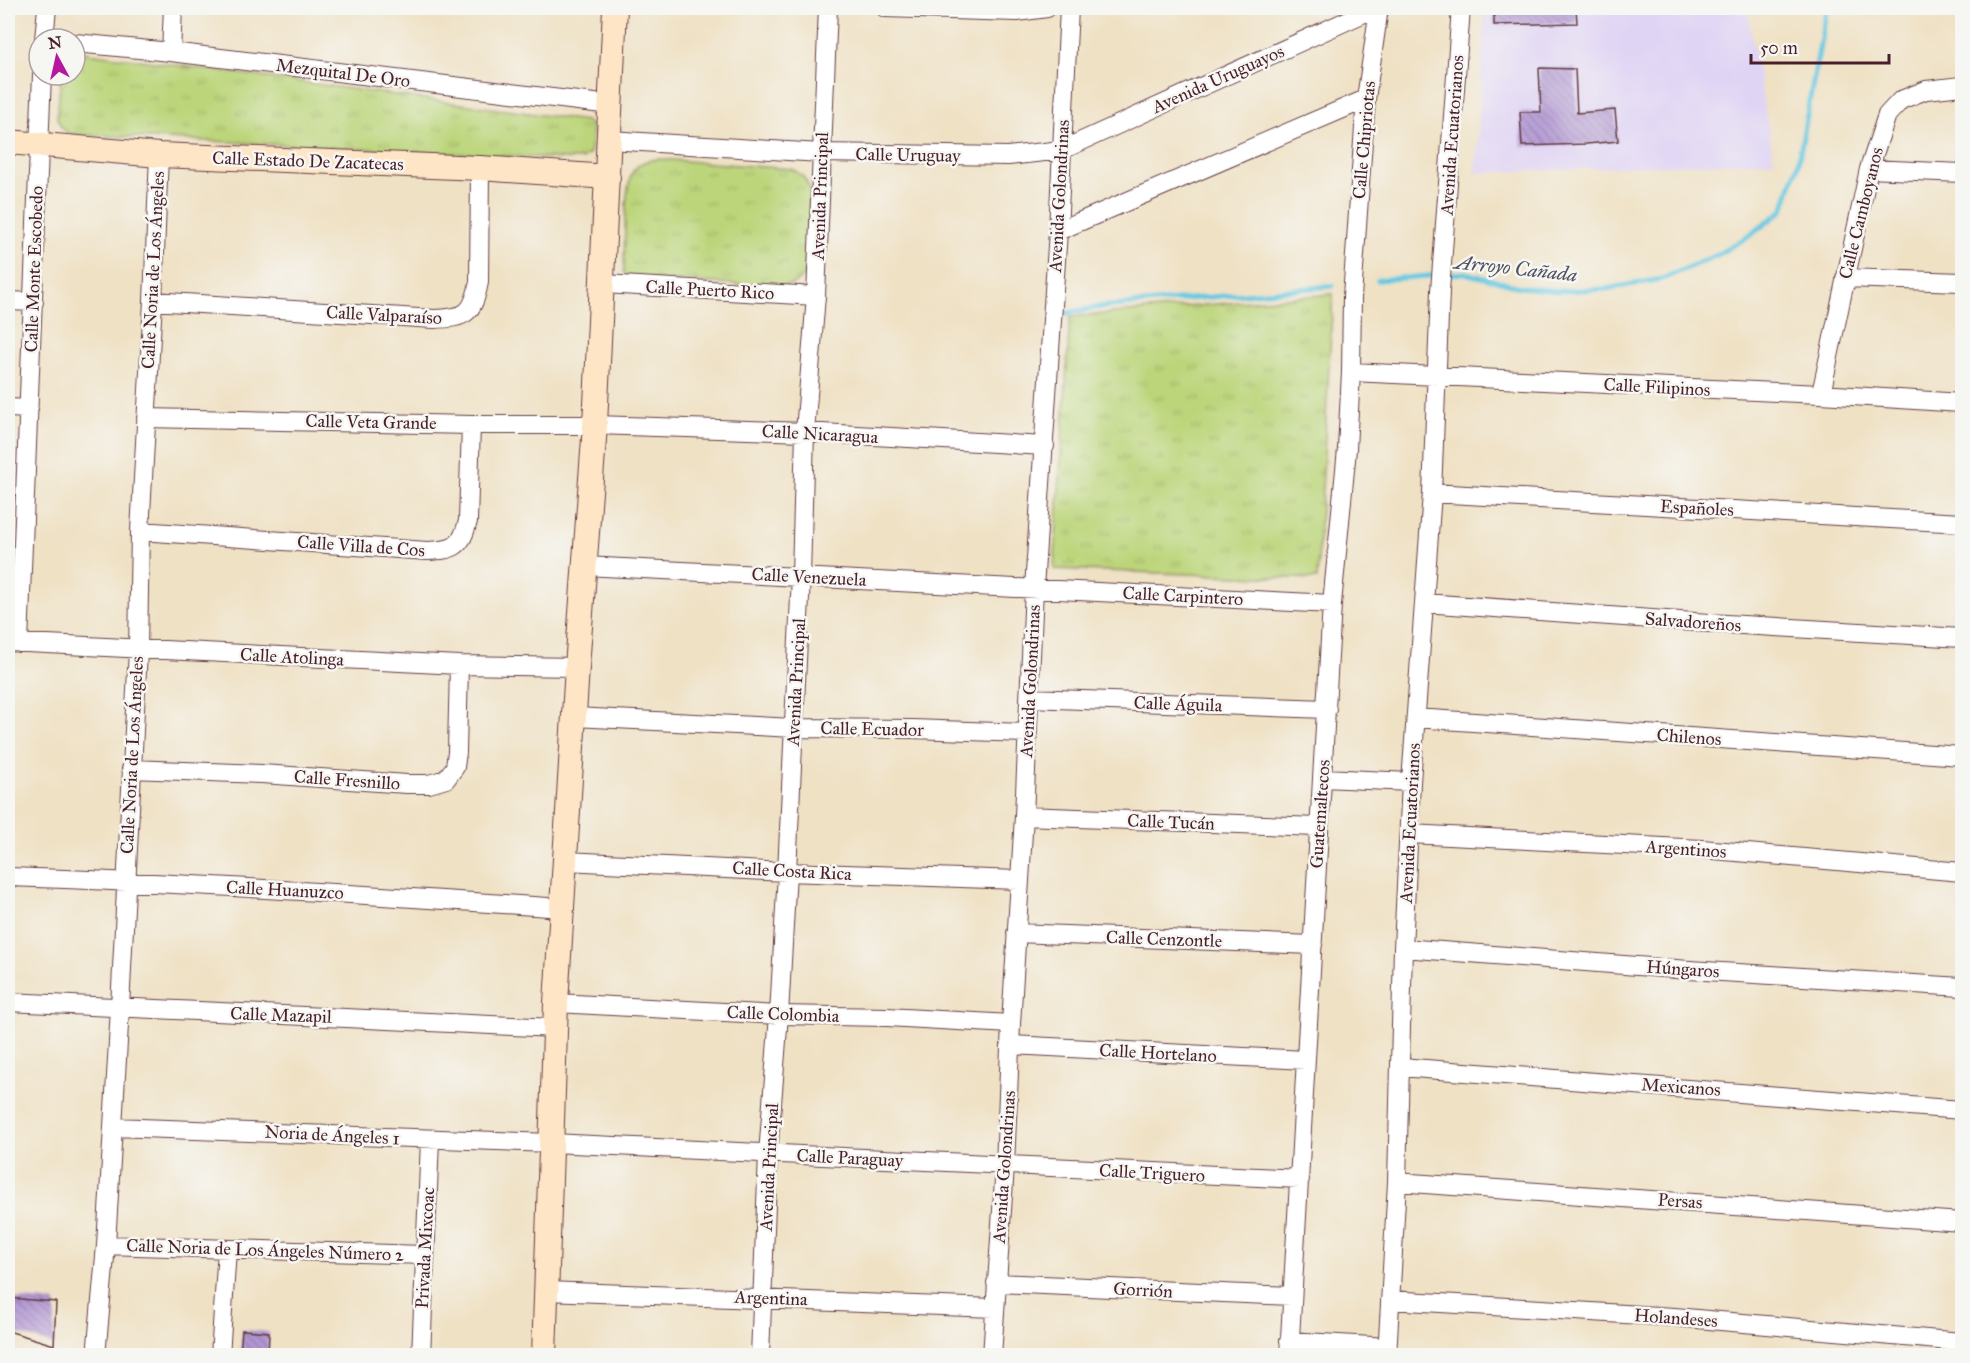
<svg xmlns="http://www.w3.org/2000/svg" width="1970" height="1363" viewBox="0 0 1970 1363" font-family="'IM FELL Great Primer',serif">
<defs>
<pattern id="park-tufts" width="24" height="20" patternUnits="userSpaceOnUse" patternTransform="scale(1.5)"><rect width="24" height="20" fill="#bcd57a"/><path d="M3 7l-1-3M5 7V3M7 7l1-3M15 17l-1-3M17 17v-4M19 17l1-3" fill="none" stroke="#a3b66a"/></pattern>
<pattern id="building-back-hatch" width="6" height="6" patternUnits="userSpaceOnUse" patternTransform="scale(1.5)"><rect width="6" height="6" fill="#b297d4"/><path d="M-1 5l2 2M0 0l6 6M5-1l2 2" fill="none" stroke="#937bac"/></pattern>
</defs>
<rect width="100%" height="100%" fill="#f6f6f2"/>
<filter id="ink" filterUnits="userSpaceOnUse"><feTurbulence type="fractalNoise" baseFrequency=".0167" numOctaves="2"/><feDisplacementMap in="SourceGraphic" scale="12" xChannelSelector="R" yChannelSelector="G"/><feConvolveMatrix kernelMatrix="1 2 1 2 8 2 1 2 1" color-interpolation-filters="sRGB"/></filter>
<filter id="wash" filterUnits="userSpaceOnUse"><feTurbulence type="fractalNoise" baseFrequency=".008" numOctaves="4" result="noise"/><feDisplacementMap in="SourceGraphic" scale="24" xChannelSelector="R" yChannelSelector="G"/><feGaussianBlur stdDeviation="1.35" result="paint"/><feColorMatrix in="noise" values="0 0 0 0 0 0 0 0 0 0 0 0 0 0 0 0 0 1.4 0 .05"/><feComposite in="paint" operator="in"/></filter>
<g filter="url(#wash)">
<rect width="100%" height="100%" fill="#efe1c4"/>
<path fill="#e0d4f4" d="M1485 8H1747L1774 161 1476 173Z"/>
<path fill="url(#park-tufts)" stroke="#837a52" stroke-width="1.5" d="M80 52 586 121 592 127 590 153 583 159H566L70 134 62 128 57 118 61 75H75V53Z
M659 159 792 169 803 176 810 189 808 246 805 275 795 283 781 287 630 278 624 272C625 250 623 185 634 170 641 161 649 160 659 159Z
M1333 294 1317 579 1054 569 1070 317Z"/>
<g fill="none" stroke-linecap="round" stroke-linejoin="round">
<path stroke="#63c7e1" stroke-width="5" d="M1378 280 1465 273 1520 287 1558 291 1606 289 1662 279 1717 255 1752 234 1783 210 1798 164 1826 12 1830 8
M1063 314 1100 307 1332 286"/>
</g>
<g id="blocks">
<path fill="url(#building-back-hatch)" d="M1494 8H1576L1577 23 1494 25Z
M1539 68 1575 69 1577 113 1615 110 1618 141 1586 144 1522 146 1520 112H1541Z
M8 1298 56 1302 54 1345 8 1331Z
M242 1330 269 1332 268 1356H240Z"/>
</g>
</g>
<g filter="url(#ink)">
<use href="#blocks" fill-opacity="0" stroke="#633c42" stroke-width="1.5"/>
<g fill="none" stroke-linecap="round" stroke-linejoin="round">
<defs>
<path id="street" d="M885 8 1017 12 1047 8
M44 39 47 8
M75 43 171 52 611 105
M171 52 173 8
M609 140 821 153 1008 156 1062 150 1375 8
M1869 169 1962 173
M1058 231 1366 99
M1845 278 1962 282
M603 284 816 296
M8 301 34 302
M153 301 434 319C466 318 473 314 479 282L480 168
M1351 372 1821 394 1962 403
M1821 394 1869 169 1887 115 1901 100 1926 90 1962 86
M8 408 29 409
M146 418 471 425H595L805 432 1045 446
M1432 493 1962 523
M140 531 427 551C454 550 461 548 468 521L471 425
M584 566 1332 604
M1424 603 1709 623 1962 638
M8 642 459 665 577 667
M19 643 42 75
M1029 698 1327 709
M574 717 794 728 912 729 1027 733
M1416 718 1962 756
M131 769 262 774 407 784H429L446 779 455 767 457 752 459 665
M1323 778 1411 782
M1024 816 1318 827
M1409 834 1702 849 1962 872
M566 861 787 872 1019 880
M8 877C192 883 377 895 562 908
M1016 933 1313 945
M1403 948 1689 970 1962 987
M8 1002 555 1028
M556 1003 779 1015 887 1017 1011 1024
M1011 1045 1305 1060
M1400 1067 1962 1110
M113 1127 552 1143 1300 1179
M1397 1182 1962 1222
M106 1245 424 1255
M996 1283 1291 1296
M546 1291 995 1308
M1390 1300 1674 1317 1962 1342
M1289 1341 1388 1347
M96 1356 106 1245 120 1008 138 650 140 531 153 301 159 155
M220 1356 227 1249
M421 1356 430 1140
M760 1356 768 1154 779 1015 787 872 801 576 805 432 816 296 828 8
M992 1356 1005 1166 1011 1024 1024 816 1034 588 1058 231 1069 8
M1289 1356 1332 604 1347 449 1351 372 1352 297 1366 99 1379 8
M1387 1356 1397 1182 1403 948 1411 782 1432 493 1440 291 1461 8"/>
<path id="secondary" d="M8 142 159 155 480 168 608 177
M544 1356 556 1003 577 667 595 425 615 8"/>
</defs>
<use href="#street" stroke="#633c42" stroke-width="20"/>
<use href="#secondary" stroke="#633c42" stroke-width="26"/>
<use href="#street" stroke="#fff" stroke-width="18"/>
<use href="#secondary" stroke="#fde5c5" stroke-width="24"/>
</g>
</g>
<g text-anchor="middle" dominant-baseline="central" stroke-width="5" stroke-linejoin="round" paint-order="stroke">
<g font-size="18" fill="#4a1f2b" stroke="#f6f6f2">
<text transform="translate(343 73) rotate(7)">Mezquital De Oro</text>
<text transform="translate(1218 79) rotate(-24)">Avenida Uruguayos</text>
<text transform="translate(1452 135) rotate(-86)">Avenida Ecuatorianos</text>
<text transform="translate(1364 140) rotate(-85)">Calle Chipriotas</text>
<text transform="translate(908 155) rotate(1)">Calle Uruguay</text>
<text transform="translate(308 161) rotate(2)">Calle Estado De Zacatecas</text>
<text transform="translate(820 196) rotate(-88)">Avenida Principal</text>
<text transform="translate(1059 196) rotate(-87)">Avenida Golondrinas</text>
<text transform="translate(1861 213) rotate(-76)">Calle Camboyanos</text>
<text transform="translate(34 269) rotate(-88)">Calle Monte Escobedo</text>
<text transform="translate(153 270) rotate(-87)">Calle Noria de Los Ángeles</text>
<text transform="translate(710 290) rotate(3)">Calle Puerto Rico</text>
<text transform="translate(384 315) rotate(3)">Calle Valparaíso</text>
<text transform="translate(1657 387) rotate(3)">Calle Filipinos</text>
<text transform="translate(371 422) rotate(1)">Calle Veta Grande</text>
<text transform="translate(820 434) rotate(3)">Calle Nicaragua</text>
<text transform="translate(1697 508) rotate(3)">Españoles</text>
<text transform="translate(361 546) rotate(4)">Calle Villa de Cos</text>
<text transform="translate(809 577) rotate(3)">Calle Venezuela</text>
<text transform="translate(1183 596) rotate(3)">Calle Carpintero</text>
<text transform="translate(1693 622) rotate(4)">Salvadoreños</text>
<text transform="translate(292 657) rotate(3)">Calle Atolinga</text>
<text transform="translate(1030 681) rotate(-87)">Avenida Golondrinas</text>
<text transform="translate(796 682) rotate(-87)">Avenida Principal</text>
<text transform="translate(1178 704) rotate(2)">Calle Águila</text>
<text transform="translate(872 729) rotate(1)">Calle Ecuador</text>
<text transform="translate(1689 737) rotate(4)">Chilenos</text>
<text transform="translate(132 755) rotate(-87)">Calle Noria de Los Ángeles</text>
<text transform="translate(347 780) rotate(4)">Calle Fresnillo</text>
<text transform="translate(1320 814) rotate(-86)">Guatemaltecos</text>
<text transform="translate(1171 822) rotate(2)">Calle Tucán</text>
<text transform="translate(1410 823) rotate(-87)">Avenida Ecuatorianos</text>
<text transform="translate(1686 849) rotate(4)">Argentinos</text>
<text transform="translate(792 871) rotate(3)">Calle Costa Rica</text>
<text transform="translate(285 890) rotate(3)">Calle Huanuzco</text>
<text transform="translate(1164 939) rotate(2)">Calle Cenzontle</text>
<text transform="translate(1683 969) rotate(4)">Húngaros</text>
<text transform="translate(783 1014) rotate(2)">Calle Colombia</text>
<text transform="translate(281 1015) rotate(2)">Calle Mazapil</text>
<text transform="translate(1158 1053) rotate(3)">Calle Hortelano</text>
<text transform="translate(1681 1087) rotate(4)">Mexicanos</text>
<text transform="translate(332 1135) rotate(3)">Noria de Ángeles 1</text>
<text transform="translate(850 1158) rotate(3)">Calle Paraguay</text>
<text transform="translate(769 1167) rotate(-87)">Avenida Principal</text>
<text transform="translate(1004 1167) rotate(-86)">Avenida Golondrinas</text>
<text transform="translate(1152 1173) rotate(3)">Calle Triguero</text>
<text transform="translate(1680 1201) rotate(4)">Persas</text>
<text transform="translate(425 1248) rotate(-87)">Privada Mixcoac</text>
<text transform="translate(265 1250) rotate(2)">Calle Noria de Los Ángeles Número 2</text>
<text transform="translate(1143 1290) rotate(3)">Gorrión</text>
<text transform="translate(771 1298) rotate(2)">Argentina</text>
<text transform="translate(1676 1318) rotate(4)">Holandeses</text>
</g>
<g font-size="20" font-style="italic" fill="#525162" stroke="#f6f6f2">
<text transform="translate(1516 268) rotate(6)">Arroyo Cañada</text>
</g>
</g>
<rect width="1970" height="1363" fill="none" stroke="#f6f6f2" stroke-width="30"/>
<g transform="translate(57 57) rotate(352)"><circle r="28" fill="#f6f6f2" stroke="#b1a0a2" stroke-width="1.5"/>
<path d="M0-4.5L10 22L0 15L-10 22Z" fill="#b5179e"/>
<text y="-9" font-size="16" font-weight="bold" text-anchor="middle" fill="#4a1f2b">N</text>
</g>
<path d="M1751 54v9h138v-9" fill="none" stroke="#4a1f2b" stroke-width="3"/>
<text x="1760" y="54" font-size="18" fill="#4a1f2b" stroke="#f6f6f2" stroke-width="4.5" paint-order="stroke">50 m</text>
</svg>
